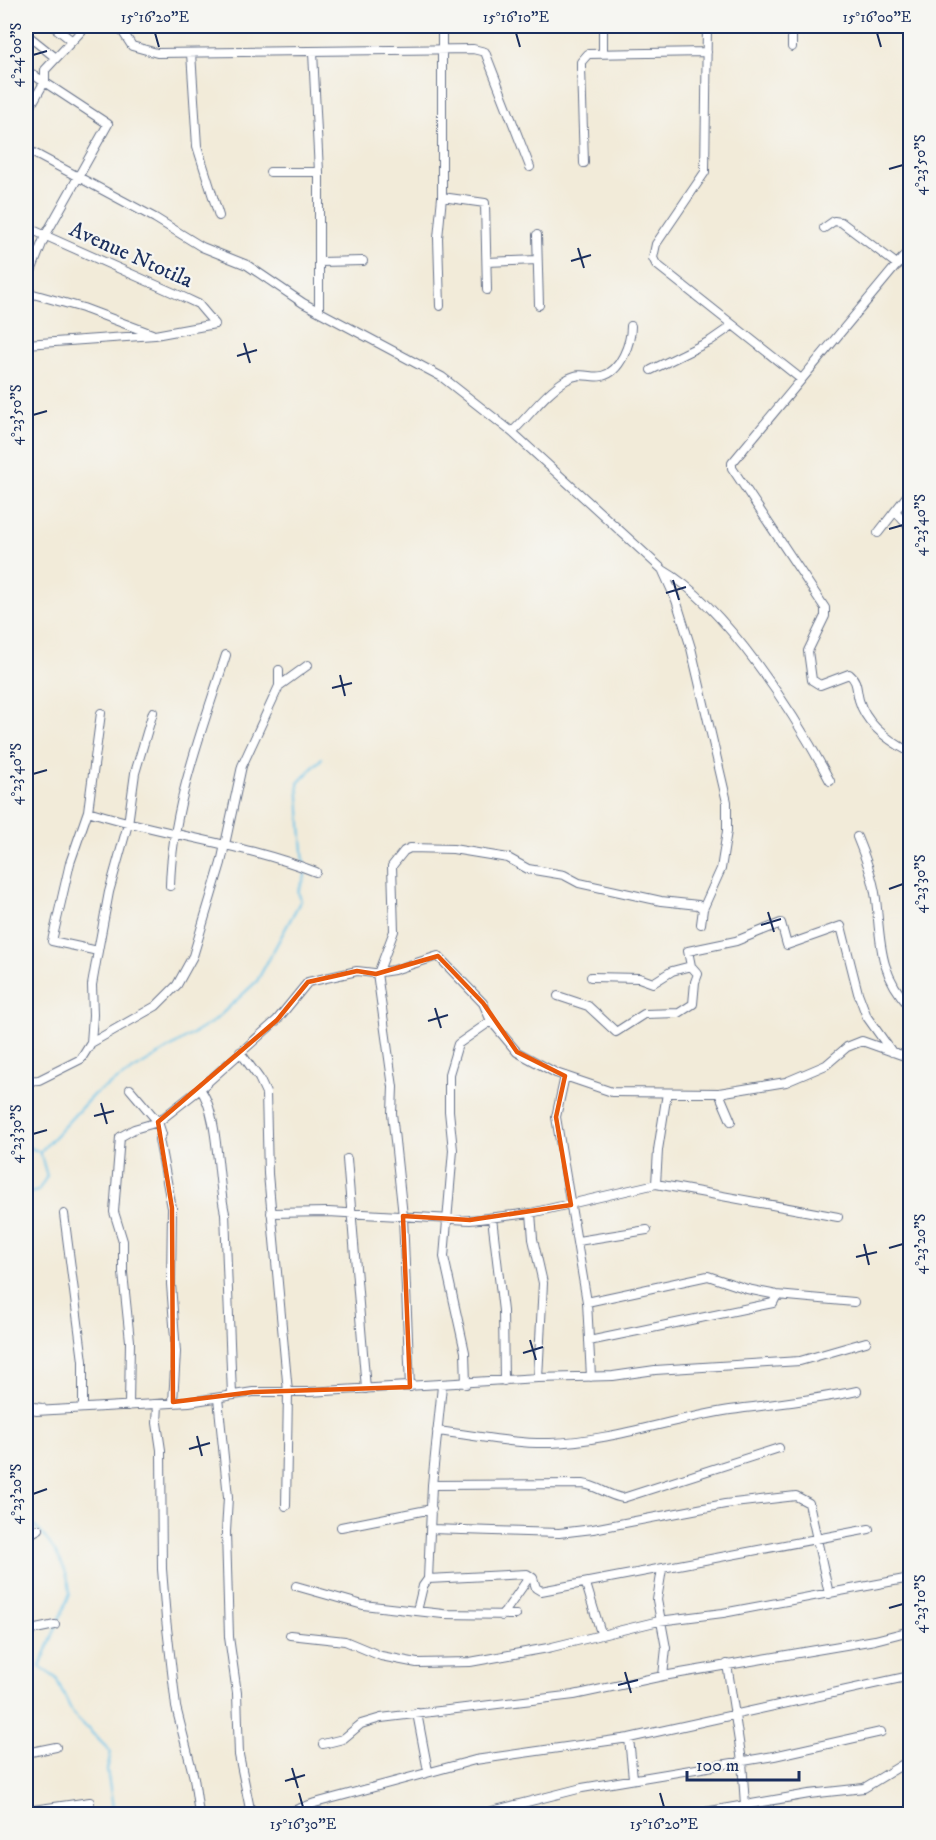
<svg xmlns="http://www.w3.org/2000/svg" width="936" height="1840" viewBox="0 0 936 1840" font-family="'IM FELL DW Pica',serif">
<rect width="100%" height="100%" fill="#f6f6f2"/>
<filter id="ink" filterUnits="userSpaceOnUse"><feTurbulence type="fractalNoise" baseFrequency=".0167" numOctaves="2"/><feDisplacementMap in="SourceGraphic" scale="12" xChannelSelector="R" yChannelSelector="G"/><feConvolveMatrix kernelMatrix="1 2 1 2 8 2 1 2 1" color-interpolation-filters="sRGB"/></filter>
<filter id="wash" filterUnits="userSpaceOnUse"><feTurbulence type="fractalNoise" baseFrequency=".008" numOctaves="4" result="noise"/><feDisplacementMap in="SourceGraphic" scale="24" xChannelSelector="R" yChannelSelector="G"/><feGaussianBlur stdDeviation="1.35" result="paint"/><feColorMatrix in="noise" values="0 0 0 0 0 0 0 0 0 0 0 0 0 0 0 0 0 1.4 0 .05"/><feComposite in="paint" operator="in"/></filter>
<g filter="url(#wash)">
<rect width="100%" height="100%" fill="#f2ebd9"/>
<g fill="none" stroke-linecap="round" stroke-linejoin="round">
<path stroke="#6bc2e8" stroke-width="2" d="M304 865 298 783 322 758
M26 1146 40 1152
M40 1152 94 1094 214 1021 257 981 301 900 298 892 305 877V871
M26 1194 38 1191 47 1176 40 1152
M26 1518C46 1535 69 1566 70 1593L40 1667 56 1678 73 1714 111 1752 107 1770 114 1814"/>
</g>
</g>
<g filter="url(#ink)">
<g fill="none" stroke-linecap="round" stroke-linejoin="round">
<defs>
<path id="minor" d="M53 26 71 40
M119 26 132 46 157 53 473 49 485 52 530 167
M603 26V52
M707 26 705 172 656 244 653 258 656 264 801 379
M26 34 56 58
M792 47V26
M313 52 319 172V311
M191 53 197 146 219 216
M26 70 108 124 45 236 26 284
M26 114 45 81V70L86 26
M26 149 155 218 202 247 247 265 303 303 442 377 512 432 663 570C726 606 796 716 830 781
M584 163 581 68V62L588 54 707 52
M270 172H319
M442 197 485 203 487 290
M26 227 183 297 198 304 215 324 155 335 26 344
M824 228 834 221 841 222 898 265
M537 235 539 305
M910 249 732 463V468L825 608V616L808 651 812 680 820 685 849 674C858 681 856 689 859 700 866 725 889 741 910 752
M320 262 363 261
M487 262 537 260
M26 292 83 308 152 334
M440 306 438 238 442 197V26
M651 370 710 341 733 325
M512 432C529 416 546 392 566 380 583 370 589 379 602 376 621 372 631 342 631 326
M895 511 910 528
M878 533 910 492
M663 571 676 600 691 648 727 802V831L721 869 703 909 701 924
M279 686 308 665
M88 811C162 835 243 843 316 872
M857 837C865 857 873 877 876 899 881 943 878 972 910 1007
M170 886C172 806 202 731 226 655
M98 951 52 941 70 863 88 811 101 713
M379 971 394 931 392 866 404 851 410 848 453 849 508 858 528 869 564 875 579 883 661 901 698 905 703 909
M377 973 393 1087 392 1113 403 1216 410 1387
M591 977 639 978 653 983 672 971 691 966 688 951 736 941 781 923 787 945 841 926 858 993 867 1017 892 1052
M558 996 588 1006 616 1032 644 1014 679 1013 693 1004 695 982 698 974 691 966
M91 1043 156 1006 177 985 193 956 221 863 242 766 279 686V670
M240 1052 259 1078 266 1093 268 1174 288 1392 286 1506
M565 1076 556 1117 587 1302 591 1377
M26 1081 39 1080 81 1059 91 1043 93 1015 92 985 98 951 109 892 128 824 135 773 153 712
M130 1089 158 1122 162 1134 159 1139 172 1208 171 1284 176 1352 173 1402
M200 1089C219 1112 217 1181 225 1213L232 1395
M719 1093 731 1121
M347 1159 366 1389
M656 1184 658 1150 667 1093
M271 1213 328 1212 470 1220 531 1213 656 1184 838 1217
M531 1213 533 1239 543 1283 538 1378
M64 1214 83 1361V1408
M492 1218 503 1311 504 1381
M578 1241 647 1230
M587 1302 708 1276 747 1289 777 1295 854 1302
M589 1341 773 1303 777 1295
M466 1384 465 1352 444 1257 453 1150 449 1111V1074L458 1044 491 1021
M218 1398 228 1497 226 1532 229 1637 237 1693 239 1755 251 1814
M158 1404 157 1423 161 1450 162 1569 166 1619 176 1707 194 1778 199 1814
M26 1406 42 1408
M129 1406 130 1341 123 1273V1241L114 1212 120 1137 134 1129 158 1122 200 1089 277 1020 308 982 357 971 374 973 394 970 438 956 483 1003 491 1021 517 1052 556 1073 612 1092 719 1093 786 1082 826 1065 847 1047 862 1041 910 1058
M42 1408 36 1411 189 1402 253 1392H309L538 1378 613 1376 655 1370 800 1361 866 1342
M437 1431C474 1435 513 1444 550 1443 612 1441 670 1419 730 1410 773 1404 814 1400 857 1391
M432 1485 583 1484C598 1486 608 1496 623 1498L779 1448
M341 1527 432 1509
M431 1529 559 1533 593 1529 725 1504 796 1496 809 1503 829 1594
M26 1536 39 1529
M662 1569 657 1600 666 1648 663 1676
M428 1579 527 1574 533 1578 536 1588 541 1591 869 1529
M586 1584 601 1633
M296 1586 363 1605 443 1614 516 1615
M417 1611 423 1586 428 1579 432 1485 442 1386
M502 1616 530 1576
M26 1631 55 1625
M290 1635 345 1641 381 1656 417 1663 470 1662 548 1648 659 1621 723 1613 910 1578
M727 1664 742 1761 745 1805
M417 1713 428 1771
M629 1738 633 1778
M323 1744 343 1739 361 1724 381 1718 574 1695 663 1676 875 1640 910 1631
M26 1753 56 1747
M26 1811 90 1802
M284 1814 315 1803 475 1760 629 1738 910 1676
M480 1814 582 1788 774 1756 881 1732
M693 1814 809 1794 864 1788 910 1760"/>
</defs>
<use href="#minor" stroke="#667189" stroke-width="10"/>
<use href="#minor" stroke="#fff" stroke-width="8"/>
</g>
</g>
<path fill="none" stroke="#e8590c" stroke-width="4.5" stroke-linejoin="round" d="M438 956 483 1003 517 1052 565 1076 556 1117 571 1205 470 1220 403 1216 410 1387 253 1392 173 1402 172 1208 158 1122 277 1020 308 982 357 971 376 974Z"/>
<path fill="none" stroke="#1b2f5e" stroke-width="2" d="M155 33 159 47M516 33 520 47M877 33 881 47M33 55 47 51M889 169 903 165M578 248 584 268M571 261 591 255M244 343 250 363M237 356 257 350M33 415 47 411M889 529 903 525M673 580 679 600M666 593 686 587M340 675 345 696M332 688 352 683M33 774 47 770M889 889 903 884M768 912 774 932M761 925 781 919M435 1008 441 1028M428 1021 448 1015M101 1103 107 1124M94 1116 114 1111M33 1134 47 1130M864 1244 869 1265M889 1248 903 1244M856 1257 877 1252M530 1340 536 1360M523 1353 543 1347M197 1436 202 1456M189 1449 210 1443M33 1494 47 1489M889 1608 903 1604M625 1672 631 1693M618 1685 638 1680M292 1768 298 1788M285 1781 305 1775M299 1793 303 1807M660 1793 664 1807"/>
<g text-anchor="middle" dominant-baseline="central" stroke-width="4.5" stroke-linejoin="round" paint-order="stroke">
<g font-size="22" fill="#1b2f5e" stroke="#f6f6f2">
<text transform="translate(131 255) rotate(24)">Avenue Ntotila</text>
</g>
</g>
<rect width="936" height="1840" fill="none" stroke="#f6f6f2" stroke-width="66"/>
<path d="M687 1771v9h112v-9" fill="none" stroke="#1b2f5e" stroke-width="3"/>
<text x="696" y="1771" font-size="18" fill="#1b2f5e" stroke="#f6f6f2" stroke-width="4.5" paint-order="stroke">100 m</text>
<rect x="33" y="33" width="870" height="1774" fill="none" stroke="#1b2f5e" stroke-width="2"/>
<g font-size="15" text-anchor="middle" fill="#1b2f5e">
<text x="155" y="22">15°16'20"E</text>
<text x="516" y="22">15°16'10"E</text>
<text x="877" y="22">15°16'00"E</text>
<text transform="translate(16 55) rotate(-90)" y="5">4°24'00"S</text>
<text transform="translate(920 165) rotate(-90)" y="5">4°23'50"S</text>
<text transform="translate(16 415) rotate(-90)" y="5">4°23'50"S</text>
<text transform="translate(920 525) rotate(-90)" y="5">4°23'40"S</text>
<text transform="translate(16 774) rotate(-90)" y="5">4°23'40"S</text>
<text transform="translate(920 884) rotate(-90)" y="5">4°23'30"S</text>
<text transform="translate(16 1134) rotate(-90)" y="5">4°23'30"S</text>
<text transform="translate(920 1244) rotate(-90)" y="5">4°23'20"S</text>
<text transform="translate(16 1494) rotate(-90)" y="5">4°23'20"S</text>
<text transform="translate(920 1604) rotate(-90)" y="5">4°23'10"S</text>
<text x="303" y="1829">15°16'30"E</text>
<text x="664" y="1829">15°16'20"E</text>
</g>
</svg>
